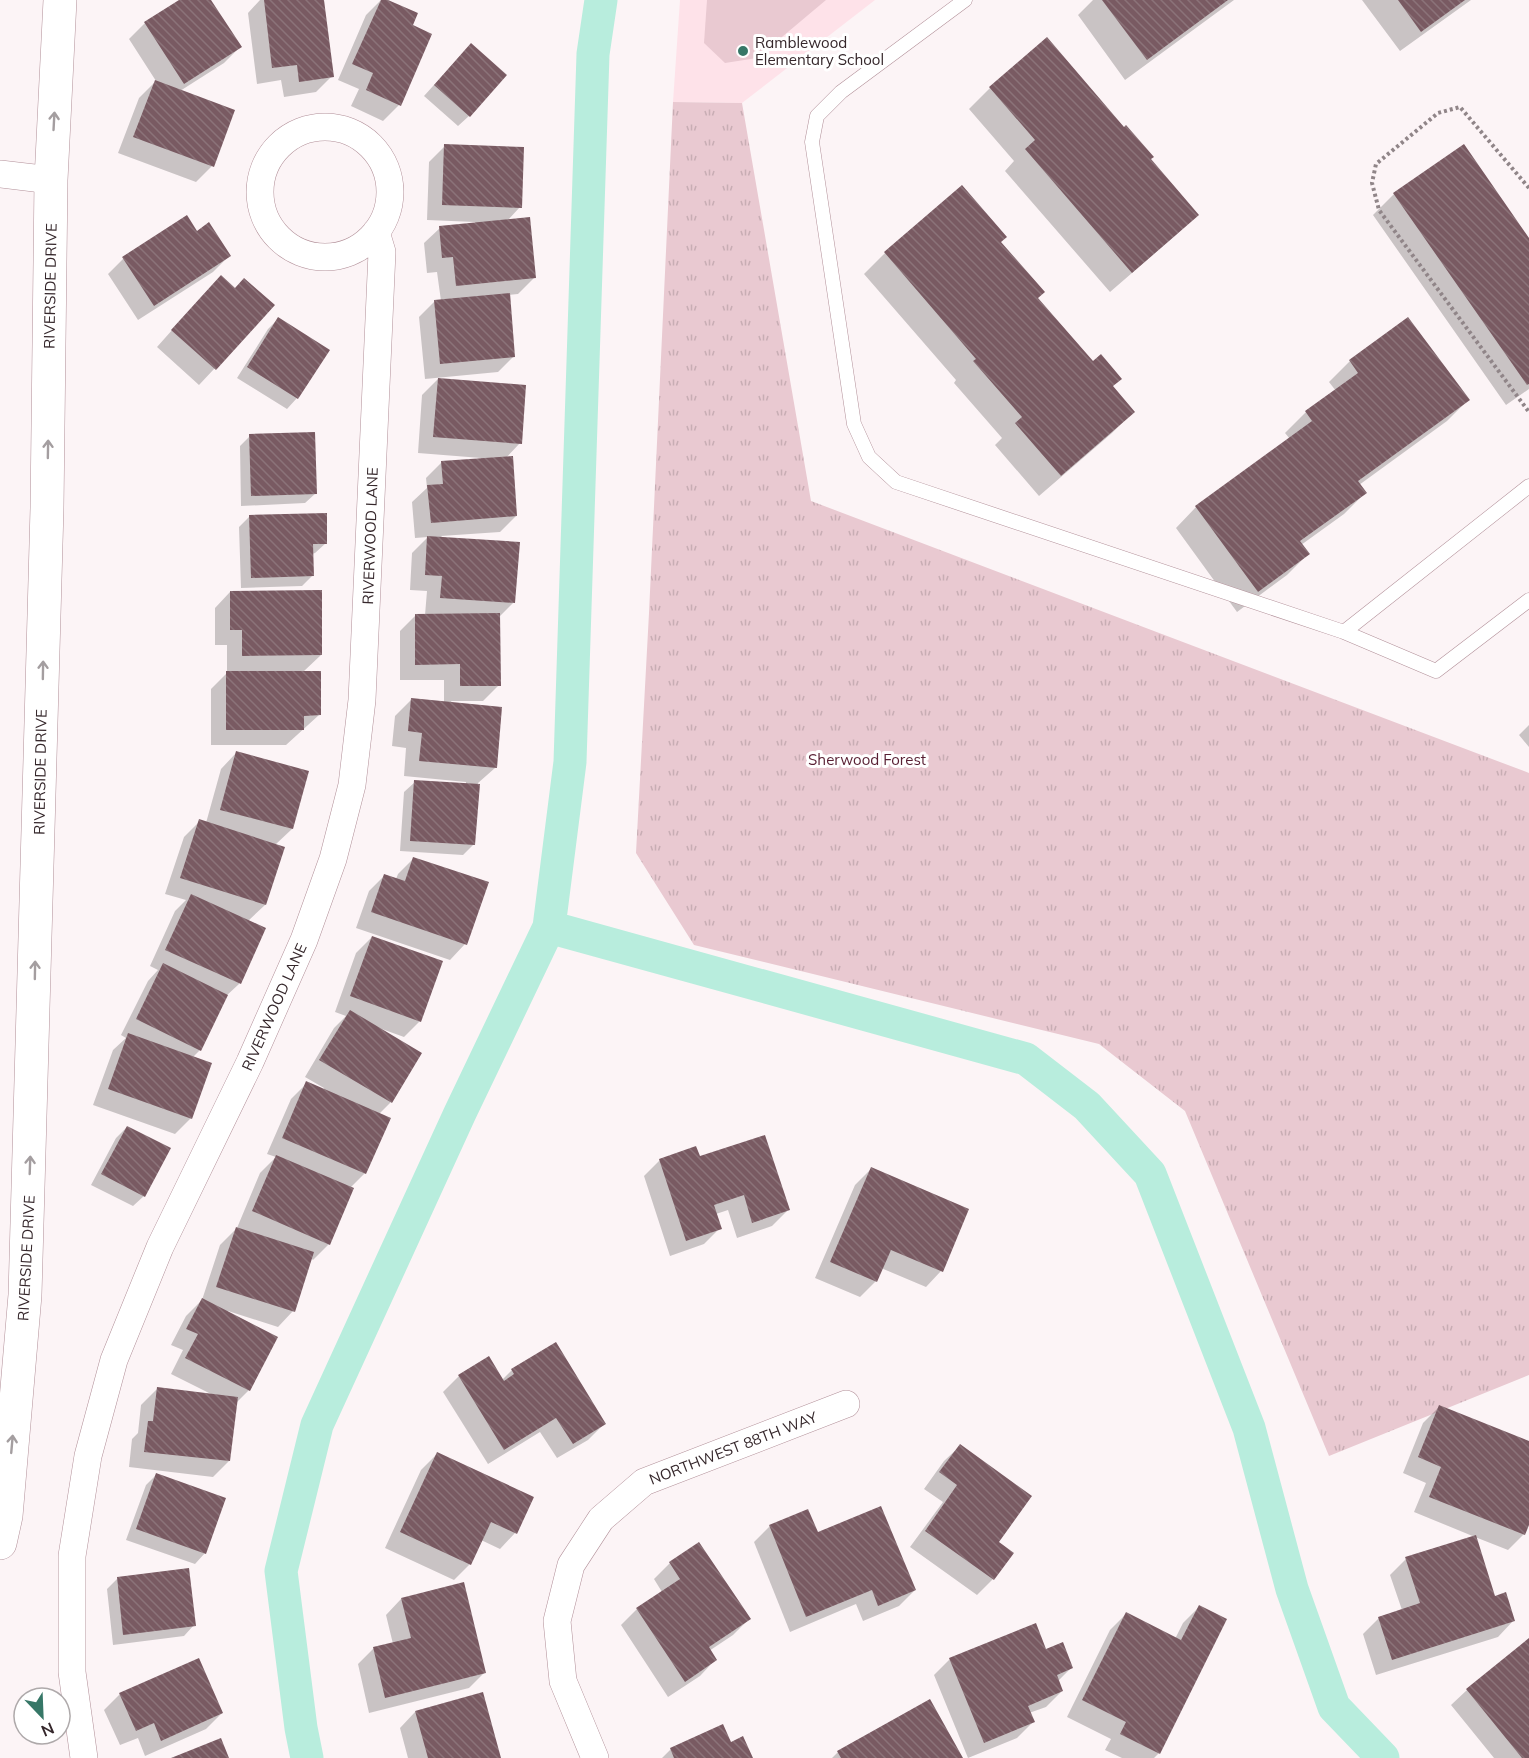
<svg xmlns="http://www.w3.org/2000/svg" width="1529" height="1758" viewBox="0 0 1529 1758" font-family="Mulish,sans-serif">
<defs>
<pattern id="grass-tufts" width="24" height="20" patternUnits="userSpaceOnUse" patternTransform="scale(1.5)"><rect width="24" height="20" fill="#e9c9d1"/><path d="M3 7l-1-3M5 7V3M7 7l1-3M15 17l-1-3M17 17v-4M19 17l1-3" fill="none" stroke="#c8adb4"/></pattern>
<pattern id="building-back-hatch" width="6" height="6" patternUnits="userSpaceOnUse" patternTransform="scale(1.5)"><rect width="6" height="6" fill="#795a62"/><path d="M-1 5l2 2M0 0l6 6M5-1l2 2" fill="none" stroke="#8b7379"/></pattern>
</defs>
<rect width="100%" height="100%" fill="#fcf4f6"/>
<path fill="#fee2e9" d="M680 0H875L742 103 673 102Z"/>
<path fill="url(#grass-tufts)" d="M673 102 742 103 811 501 1529 773V1375L1329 1456 1185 1111 1099 1044 694 945 636 853 649 613Z"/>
<path fill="#e9c9d1" d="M707 0H826L757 58 725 63 704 43Z"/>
<path fill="#0003" d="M181 0H210L240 47 224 63 180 91 233 111 212 166 196 182 118 153 139 98 156 81 129 39 145 23Z
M260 0H322L332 76 316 92 284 97 281 80 257 84 248 13Z
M381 0H384L411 26 399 105 383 121 351 106 359 89 338 80 366 15Z
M1093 0H1234L1125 80 1078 15Z
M1362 0H1471L1400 51Z
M460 56 469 116 458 126 424 96Z
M990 88 1149 159 1197 215 1176 235 1110 292 1005 171 1014 161 969 109Z
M445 146 520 207 507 221 534 278 518 294 508 295 514 356 498 372 425 379 419 317 435 301H441L437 272 427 273 424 243 440 228 475 224V222L427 220 429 162Z
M962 187 1036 299 1133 412 1112 433 1039 496 995 445 1002 438 954 383 956 380 864 274 885 253Z
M1394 194 1529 239V389L1506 405 1373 215Z
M196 233 229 256 213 272 138 320 108 274 123 259Z
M234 290 273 306 199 385 157 347 205 293Z
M278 319 297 398 287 409 237 378 268 329Z
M1350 361 1468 400 1447 421 1359 485 1365 493 1344 514 1301 545 1308 554 1287 575 1237 612 1176 528 1196 507 1290 439 1285 433 1306 412 1336 391 1329 382Z
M438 379 520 443 506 458 516 516 500 532 441 536 514 602 499 617V685L483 701H451L495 768 478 783 474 844 463 855 400 851 404 792 415 782 466 785V782L404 776 406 748 392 746 395 716 411 700 444 703V680H400V631L416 615H425L427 591 410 590 412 553 428 537 415 538 412 502 427 488 426 478 442 462 481 459V458L418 453 422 395Z
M250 436 316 493 305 503 241 506 240 446Z
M250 516 326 543 315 553 312 554V576L302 586 241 588 239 527Z
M230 592 321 655 303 672 319 715 286 745H211V689L227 673V645H215V608Z
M1529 725V747L1519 735Z
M236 753 308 772 292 829 275 845 265 905 248 921 265 928 239 984 225 997 200 1050 193 1057 191 1118 175 1134 93 1105 113 1050 126 1038 121 1035 148 981 158 970 150 966 175 911 186 900 165 894 184 837 200 821 206 823 221 769Z
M414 858 465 944 450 960 356 928 369 891 384 876 396 879 398 874Z
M372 937 420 1021 404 1037 379 1028 420 1053 390 1103 379 1114 365 1173 350 1188 329 1244 313 1260 311 1258 293 1311 278 1327 228 1311 249 1390 236 1403 229 1461 213 1477 129 1467 132 1439 138 1433 141 1405 157 1389 213 1395 171 1374 183 1350 171 1345 186 1316 202 1300 220 1245 237 1228 260 1173 276 1157 267 1154 291 1099 307 1083 323 1090 324 1088 305 1077 334 1028 346 1016 335 1012 356 953Z
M127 1127 144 1196 133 1206 91 1185 116 1138Z
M699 1158 788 1210 772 1226 737 1238 728 1210 716 1214 720 1228 704 1244 670 1256 644 1176 660 1160Z
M871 1169 941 1271 926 1287 881 1268 876 1281 860 1297 815 1278 855 1185Z
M512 1370 604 1424 588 1440 557 1458 540 1432 488 1464 443 1392 459 1376 502 1380Z
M1439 1407 1529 1443V1522L1524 1534 1508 1550 1475 1537 1494 1597 1513 1621 1498 1637 1376 1675 1363 1634 1379 1618 1402 1610 1390 1575 1406 1559 1475 1537 1414 1512 1426 1483 1403 1473 1423 1423Z
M960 1446 997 1542 1012 1553 993 1579 977 1595 910 1547 943 1502 924 1489 944 1461Z
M437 1454 515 1533 500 1549 481 1540 470 1564 454 1580 385 1548 421 1470Z
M156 1475 205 1553 195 1564 126 1540 146 1485Z
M770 1526 817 1534 915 1590 899 1606 863 1621 856 1604 790 1632 754 1542Z
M670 1563 749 1619 733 1635 709 1651 715 1660 700 1676 668 1697 621 1625 637 1609 662 1592 654 1579Z
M117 1579 194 1625 184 1636 113 1645 107 1589Z
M401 1599 485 1672 469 1688 369 1713 358 1664 373 1649 393 1644 386 1615Z
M1199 1607 1159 1753 1154 1758H1122L1105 1750 1111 1739 1067 1717 1110 1630 1126 1614 1175 1639 1183 1623Z
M1529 1640V1758H1494L1451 1705 1467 1690Z
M1046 1651 1071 1668 1058 1681 1062 1691 1046 1707 1029 1713 1033 1722 1017 1738 968 1758 934 1675 950 1659Z
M120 1694 222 1713 206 1729 145 1756 138 1738 120 1745 104 1710Z
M415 1712 500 1758H408L400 1728Z
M731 1744 751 1758H662L671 1749Z
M838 1752 961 1758H832Z"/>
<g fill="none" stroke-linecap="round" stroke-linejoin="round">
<path stroke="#b8eddd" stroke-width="33" d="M549 927 1026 1059 1087 1106 1150 1174 1249 1428 1292 1589 1334 1707 1383 1758
M307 1758 301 1728 281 1571 317 1425 460 1113 549 927 570 762 593 54 601 0"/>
</g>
<path fill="url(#building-back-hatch)" d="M179 0H211L242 47 184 84 144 22Z
M264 0H324L334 77 299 82 297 65 272 68Z
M381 0H388L418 13 413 25 432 34 401 106 366 90 373 73 352 64Z
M1102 0H1228L1147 60Z
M1398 0H1465L1421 32Z
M1047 37 1124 127 1126 125 1154 157 1151 159 1199 215 1132 273 1025 149 1035 140 989 87Z
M471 43 507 75 470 117 434 85Z
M155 80 235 110 214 167 133 137Z
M444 144 524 147 522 208 442 205Z
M1464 144 1529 238V384L1527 385 1393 193Z
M962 185 1007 237 1001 242 1045 292 1038 298 1093 361 1101 354 1122 379 1113 386 1135 412 1061 476 1015 423 1022 417 973 361 976 359 884 252Z
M187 215 197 231 209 222 231 256 154 306 122 257Z
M530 217 536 278 456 286 453 257 442 258 439 226Z
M221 275 235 288 244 278 275 305 216 370 171 330Z
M510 293 515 357 440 364 434 300Z
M278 317 330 350 298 399 247 367Z
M1408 317 1470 400 1358 481 1367 493 1300 541 1310 554 1258 592 1195 506 1312 421 1305 411 1358 373 1349 360Z
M438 378 526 385 522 444 433 437Z
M315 432 317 494 251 496 249 434Z
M513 456 517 516 431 523 427 485 443 484 441 461Z
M327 513V544H313L314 576 251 578 249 515Z
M427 536 520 542 515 603 440 598 442 576 425 575Z
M322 590V655L242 656V630H230V591Z
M500 613 501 686H460V664L415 665V614Z
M226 671H321V715L304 716V730H226Z
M411 698 502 707 497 768 419 761 422 733 408 731Z
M236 751 309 771 293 829 220 810Z
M414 780 480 784 475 845 410 841Z
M199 819 285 847 266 905 180 878Z
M413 857 489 882 467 945 371 912 384 874 405 881Z
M191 894 266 928 241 984 165 950Z
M372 936 443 961 421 1022 350 996Z
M163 963 228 995 201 1051 136 1019Z
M350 1010 422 1053 392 1103 319 1060Z
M128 1033 212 1063 192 1119 108 1089Z
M306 1081 391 1118 366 1174 282 1138Z
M127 1126 171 1148 145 1197 101 1174Z
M765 1135 790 1210 752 1223 744 1195 714 1205 722 1229 686 1241 659 1159 696 1146 700 1156Z
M276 1155 354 1188 330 1245 252 1211Z
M871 1167 969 1209 943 1272 891 1250 877 1282 830 1262Z
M236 1227 314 1252 295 1312 216 1287Z
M202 1298 278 1337 250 1391 185 1358 198 1334 186 1329Z
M556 1342 606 1424 573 1444 556 1418 504 1450 458 1375 489 1356 504 1381 514 1374 511 1369Z
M157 1387 238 1397 230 1461 144 1452 148 1421H153Z
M1439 1405 1529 1441V1525L1525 1535 1429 1497 1441 1467 1418 1457Z
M960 1444 1032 1496 999 1542 1014 1553 994 1580 925 1531 957 1485 939 1472Z
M437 1452 534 1497 517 1534 491 1522 471 1565 400 1532Z
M156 1473 226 1498 206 1554 136 1529Z
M881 1506 916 1590 878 1606 872 1590 806 1617 769 1525 808 1509 818 1532Z
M1476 1535 1495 1596 1506 1592 1515 1621 1392 1660 1378 1617 1420 1603 1405 1557Z
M699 1542 751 1619 709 1647 717 1660 685 1682 636 1608 680 1579 669 1562Z
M189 1568 196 1626 123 1635 117 1577Z
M464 1582 486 1673 385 1698 373 1647 411 1638 401 1598Z
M1199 1605 1227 1619 1160 1754 1120 1734 1126 1722 1082 1700 1126 1612 1181 1640Z
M1036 1623 1046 1649 1063 1642 1073 1668 1057 1675 1063 1691 1028 1706 1035 1722 984 1743 949 1658Z
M1529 1638V1758H1522L1466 1689Z
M199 1658 223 1713 161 1741 154 1723 136 1731 119 1693Z
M483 1692 501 1758H428L415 1711Z
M930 1699 963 1758H841L837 1751Z
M723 1724 731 1742 743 1736 753 1758H674L670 1748Z
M221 1738 229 1758H171Z"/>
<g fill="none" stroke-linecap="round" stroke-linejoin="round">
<defs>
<path id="service" d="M965 0 841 92 817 116 812 142 854 424 869 457 896 482 1344 632 1436 671 1529 600
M1344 632 1529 486"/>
<path id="minor" d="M260 192a65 65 0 1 1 130 0a65 65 0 1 1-130 0Z
M0 174 51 180
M84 1758 72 1672V1556L88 1456 114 1360 160 1247 250 1062 304 940 333 859 352 785 362 700 382 252 376 232
M595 1758 563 1681 557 1621 571 1565 601 1519 644 1482 846 1404"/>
<path id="tertiary" d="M0 1543 6 1516 25 1295 47 508 51 180 60 0"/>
</defs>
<use href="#service" stroke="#b29099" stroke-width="15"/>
<use href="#minor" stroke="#b29099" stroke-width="28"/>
<use href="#tertiary" stroke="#b29099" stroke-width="34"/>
<path stroke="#908588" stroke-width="4" stroke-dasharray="3 3" stroke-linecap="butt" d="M1529 188 1460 107 1438 113 1376 164 1372 183 1379 210 1529 412"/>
<use href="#service" stroke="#fff" stroke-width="14"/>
<use href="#minor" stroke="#fff" stroke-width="27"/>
<use href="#tertiary" stroke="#fff" stroke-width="33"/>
</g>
<defs><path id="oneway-shaft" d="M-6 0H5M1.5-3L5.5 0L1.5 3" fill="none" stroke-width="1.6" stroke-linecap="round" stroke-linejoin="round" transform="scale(1.5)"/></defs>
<g stroke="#a49ea0">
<use href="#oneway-shaft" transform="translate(54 121) rotate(-87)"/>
<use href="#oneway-shaft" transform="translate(48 449) rotate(-89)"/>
<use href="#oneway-shaft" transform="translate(43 670) rotate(-89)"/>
<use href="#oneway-shaft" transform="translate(35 970) rotate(-89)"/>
<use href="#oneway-shaft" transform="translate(30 1165) rotate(-88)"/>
<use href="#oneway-shaft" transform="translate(12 1444) rotate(-85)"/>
</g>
<circle fill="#367767" stroke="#fff" stroke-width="2" cx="743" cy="51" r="6"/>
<g text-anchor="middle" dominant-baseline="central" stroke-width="6" stroke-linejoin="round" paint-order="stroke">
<g font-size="15" fill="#35272b" stroke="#fff" text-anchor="start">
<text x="755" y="42">Ramblewood<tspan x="755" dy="17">Elementary School</tspan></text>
</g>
<g font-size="15" fill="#35272b" stroke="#fff">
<text transform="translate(50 286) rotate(-89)">RIVERSIDE DRIVE</text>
<text transform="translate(370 536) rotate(-88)">RIVERWOOD LANE</text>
<text transform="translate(40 772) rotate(-89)">RIVERSIDE DRIVE</text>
<text transform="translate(274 1007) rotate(-66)">RIVERWOOD LANE</text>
<text transform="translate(26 1258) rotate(-87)">RIVERSIDE DRIVE</text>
<text transform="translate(733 1448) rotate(-21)">NORTHWEST 88TH WAY</text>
</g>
<g font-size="15" fill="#581f33" stroke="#fff">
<text x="867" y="759">Sherwood Forest</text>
</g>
</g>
<g transform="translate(42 1716) rotate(157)"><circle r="28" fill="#ffffff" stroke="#aea9aa" stroke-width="1.5"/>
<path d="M0-4.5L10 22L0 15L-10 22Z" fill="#367767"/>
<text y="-9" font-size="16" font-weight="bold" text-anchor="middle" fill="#35272b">N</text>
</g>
</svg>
